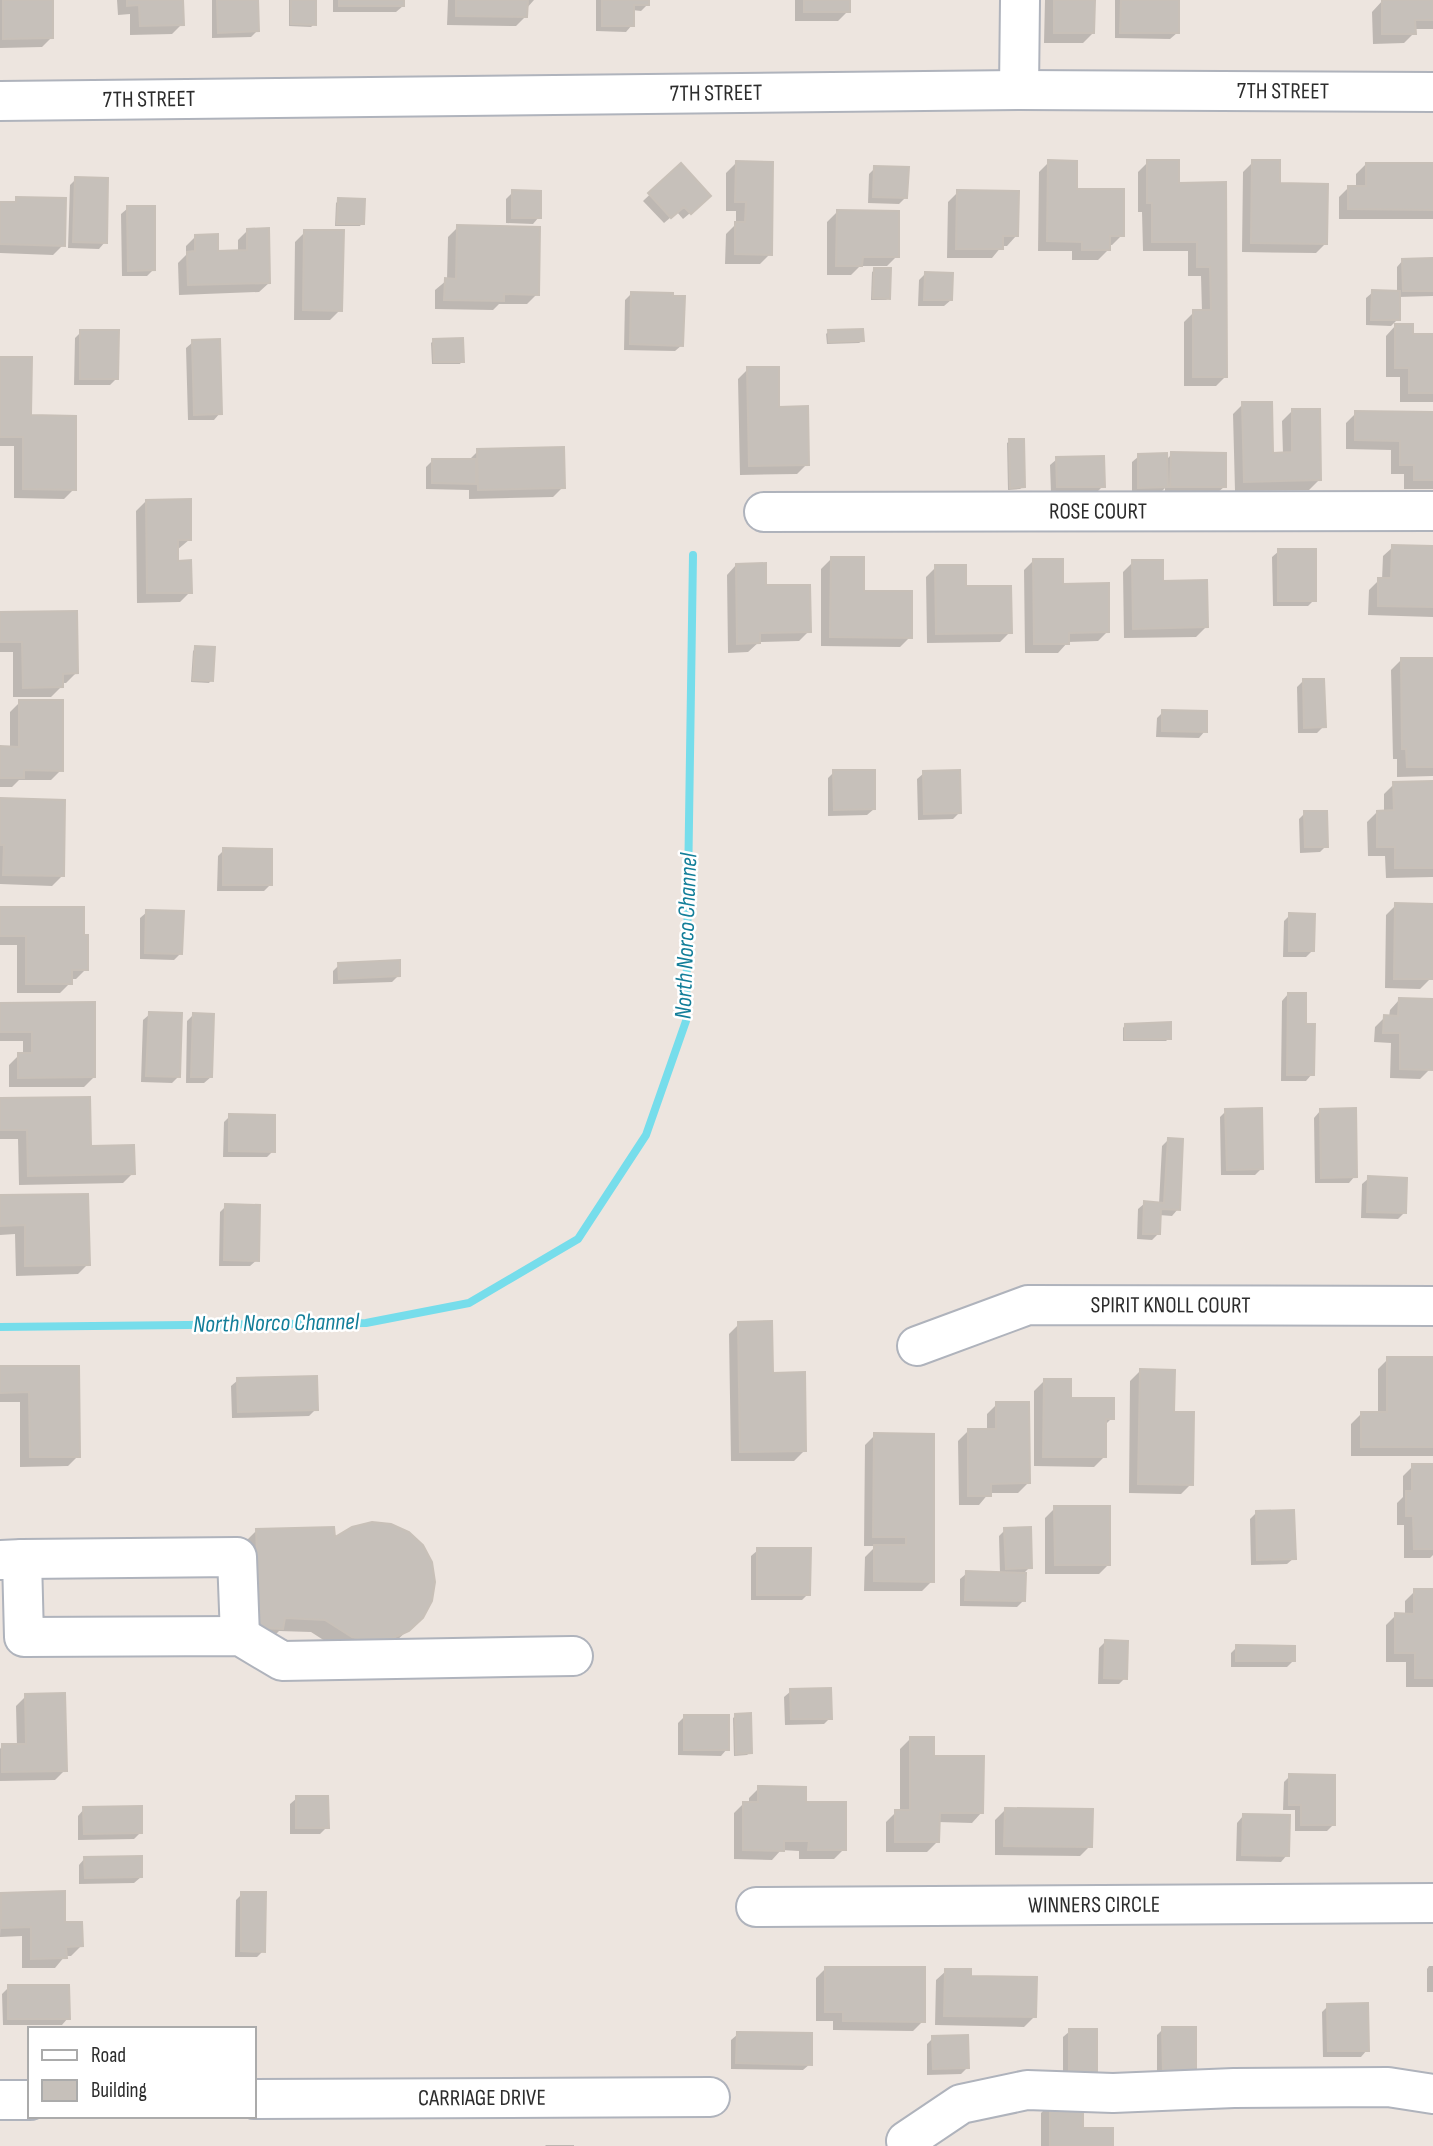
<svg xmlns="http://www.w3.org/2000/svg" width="1433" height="2146" viewBox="0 0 1433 2146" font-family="'Sofia Sans Condensed',sans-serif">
<rect width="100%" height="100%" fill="#ede5df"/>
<path fill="#0003" d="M0 0H51L52 37 42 47 0 48Z
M117 0H181L182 24 172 34 130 35V14L118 15Z
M212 0H257V31L251 37 212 38Z
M289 0H314V24L311 27 289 26Z
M333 0H403V6L396 12H333Z
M448 0H534L526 9V16L516 26 447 25Z
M596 0H648V4L641 11 632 10V25L626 32 596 31Z
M795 0H848V11L838 21H795Z
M1045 0H1093V33L1083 43H1044Z
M1115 0H1177V33L1170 39 1115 38Z
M1383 0H1433V29H1414V33L1404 43 1373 44 1372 12Z
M1049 162 1122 235 1112 245H1108V250L1098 260H1072V251H1038L1039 172Z
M1148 162 1177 184H1224L1226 376 1216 386H1184V322L1194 312H1202L1201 276H1188V251H1143L1142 212H1138V172Z
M1253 162 1279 185 1326 243 1316 253 1242 252 1243 172Z
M736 163 770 254 760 264H725L726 234 736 224V211H726V173Z
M1366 164 1433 165V219H1339V197L1349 187H1356V174Z
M681 165 703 202 683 219 677 212 664 223 643 201Z
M875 168 906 197 899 204 868 203 869 174Z
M76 179 105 242 99 249 68 248 70 185Z
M513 192 539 217 533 224 506 223V199Z
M958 192 1016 236 1007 246H1002L992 258H947L948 202Z
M17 199 63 245 53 255 0 253V203L12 204Z
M339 200 362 223 360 226H335L336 203Z
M128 208 154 269 147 276H122L121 214Z
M837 212 897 256 887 266H860L851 275H827V222Z
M458 227 537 294 527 304H499L493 310 435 309V290L447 280 448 237Z
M248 230 269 283 259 292 179 295 178 263 186 255V246L196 236 216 253 238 252V240Z
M305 232 340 310 330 320H294L295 242Z
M1403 260H1433V296L1398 297V319L1391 326 1366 325V298L1373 292H1397V267Z
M875 270 889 298 886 300H871L872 272Z
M925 274 951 300 944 306H918L919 280Z
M632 293 682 345 675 351 624 350 625 300Z
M1395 326 1411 336 1433 335V402H1400V377H1386V336Z
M829 331 862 341 859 343 827 344 826 334Z
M81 332 117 378 110 385H74L75 338Z
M434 340 462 361 460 364H432L431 343Z
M193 342 220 413 214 420H188L186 348Z
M0 358 29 417 74 489 64 499 14 498V446H0Z
M748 369 777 408 807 464 797 474 740 475 738 379Z
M1243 404 1271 455 1283 454 1282 421 1292 411 1319 480 1309 490 1235 491 1233 414Z
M1356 413H1433V489H1404V474H1391V450L1346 449V423Z
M1010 441 1023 487 1020 489 1008 490 1007 443Z
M478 451 563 487 553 497 469 499V490L426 489V467L433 460 468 461Z
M1172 454 1224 487 1217 493 1165 492V488L1160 493 1132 494V462L1139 456 1166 460Z
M1057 459 1103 486 1096 493H1051L1050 465Z
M146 501 189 540 177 550V563L190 592 180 602 137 603 136 511Z
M1393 547H1433V617L1368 615 1369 590 1379 580H1382L1383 556Z
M1279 551 1314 600 1308 606H1273L1272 557Z
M831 559 862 592 910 637 900 647 821 646V569Z
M1034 560 1108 631 1098 641 1068 642 1058 653H1025L1024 570Z
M1133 562 1161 582 1206 627 1196 637 1124 638 1123 572Z
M736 565 765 587 809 631 799 641 759 642 748 652 728 653 727 575Z
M936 567 964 588 1010 632 1000 642 927 643 926 577Z
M0 614 76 673 66 683H61V687L51 697H13V652H0Z
M196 648 211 680 209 683 191 682 193 651Z
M1401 660H1433V776L1397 777V759H1393L1391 670Z
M1303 681 1324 726 1317 733H1298L1297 687Z
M20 702 61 770 51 780H19L12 787H0V748H10V712Z
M1163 712 1205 731 1199 738 1156 737 1157 718Z
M834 772 874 809 867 815 828 816V778Z
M924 773 959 813 953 819 918 820 917 779Z
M1433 783V877L1386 878 1385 856H1368L1367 822 1377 812H1384V794L1394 784Z
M0 800 62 876 52 886 0 884Z
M1305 813 1326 846 1320 852 1300 853 1299 819Z
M224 850 270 885 264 891H217L218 856Z
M1396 905 1433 906 1430 979 1420 989 1385 988 1386 915Z
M0 909 86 969 76 979H70V983L60 993H17V945H0Z
M147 912 181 953 174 960 140 959V918Z
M1290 915 1312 951 1306 957H1283L1284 921Z
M339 965 399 975 392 982 333 984V971Z
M1288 994 1304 1025 1312 1074 1306 1081H1281L1282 1001Z
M1399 1000 1433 1001V1044H1430V1069L1420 1079 1390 1078 1391 1043 1374 1042 1375 1027 1385 1017H1389L1390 1010Z
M0 1005 94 1077 84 1087H9V1065L19 1055H23V1041H0Z
M150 1014 178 1077 172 1083 141 1082 143 1020Z
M193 1015 211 1077 204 1083H186L187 1021Z
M1125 1025 1169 1038 1166 1041H1123V1028Z
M0 1100 89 1147 133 1173 123 1183 19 1185 18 1139H0Z
M1226 1111 1261 1169 1255 1175H1221L1220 1117Z
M1320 1111 1355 1176 1349 1183H1315L1314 1118Z
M230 1116 273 1151 267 1157H223L224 1122Z
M1168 1140 1178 1209 1172 1216 1159 1215 1158 1234 1152 1240 1137 1239 1138 1209 1145 1203 1159 1204 1162 1146Z
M1369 1178 1404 1213 1398 1219 1361 1218 1362 1184Z
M0 1197 88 1264 78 1274 16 1276 15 1234 0 1235Z
M226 1206 257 1260 250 1266H219L220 1212Z
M739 1324 771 1374 804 1451 794 1461H731L729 1334Z
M1388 1359H1433V1456H1351V1424L1361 1414H1378V1369Z
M77 1367 78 1456 68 1466 20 1467V1402H0V1368Z
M1140 1371 1172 1413 1191 1484 1181 1494 1129 1493 1130 1381Z
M238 1380 316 1409 309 1416 232 1418 231 1386Z
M1044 1381 1069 1399 1112 1418 1104 1426V1457L1094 1467 1034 1466V1391Z
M997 1404 1028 1483 1018 1493H989L979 1505H959L958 1441 968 1431H987V1414Z
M875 1435 932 1581 922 1591H864L865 1557 876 1546H864L865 1445Z
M1433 1465V1555L1430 1558H1404V1525H1397V1503L1403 1497V1476L1413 1466Z
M1055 1508 1109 1564 1099 1574H1045V1518Z
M1256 1513 1294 1558 1287 1564 1251 1565 1250 1519Z
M257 1530 334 1540 412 1626 393 1644 339 1650 311 1632 279 1631 268 1642 248 1641 243 1544Z
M1005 1530 1030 1567 1024 1573 1023 1601 1017 1607 960 1606V1579L967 1573H1000L999 1536Z
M758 1550 808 1594 802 1600H751V1556Z
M1415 1591H1433V1687H1406V1662H1386V1625L1396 1615H1405V1601Z
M1105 1642 1125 1678 1119 1684H1098L1099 1648Z
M1237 1647 1293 1661 1287 1667H1231V1653Z
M791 1691 830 1718 824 1724 785 1725 784 1697Z
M26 1696 65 1770 55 1780 0 1781V1749L2 1746H17L16 1706Z
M685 1716 727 1749 721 1756 678 1755V1723Z
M736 1716 750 1752 747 1755 734 1756 733 1718Z
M910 1739 932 1758 981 1813 972 1823 938 1822 937 1842 927 1852H886V1822L896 1812H900V1749Z
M1290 1776 1333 1825 1327 1831H1295V1810H1283L1284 1782Z
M759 1788 804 1804 844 1849 834 1859H799V1851L781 1850 772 1860 734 1859V1813L744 1803H749V1798Z
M297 1798 327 1827 320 1834H290V1804Z
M84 1809 141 1832 134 1839 78 1840V1816Z
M1005 1810 1090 1846 1080 1856 995 1855V1820Z
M1243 1816 1287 1855 1281 1862 1236 1861 1237 1823Z
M85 1858 141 1877 134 1883 79 1884V1865Z
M1 1894 64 1924 81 1946 71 1956H65L55 1968H22V1936L0 1937Z
M242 1894 263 1951 257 1957H235L236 1900Z
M1429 1966H1433V1992H1427V1969Z
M826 1968 923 2021 913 2031 833 2030V2021H816V1978Z
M946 1971 1034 2017 1024 2027 935 2025 936 1980Z
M9 1987 68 2018 62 2025H3L2 1994Z
M1328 2006 1367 2050 1361 2057H1323L1322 2012Z
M1163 2029 1195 2073 1157 2079V2035Z
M1070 2031 1096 2073 1063 2079V2037Z
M738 2034 810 2064 803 2070 731 2069V2040Z
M933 2038 967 2068 961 2074 927 2075V2044Z
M1051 2103 1081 2130 1111 2146H1041V2113Z
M546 2145H574V2146H545Z"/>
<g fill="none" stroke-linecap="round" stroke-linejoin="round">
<path stroke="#76ddeb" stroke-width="8" d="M0 1327 366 1323 469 1303 578 1239 646 1135 686 1021 693 555"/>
</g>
<path fill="#c6c0ba" stroke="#c8c0b8" stroke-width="2" d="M3 0H53V38L3 39Z
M127 0H183L184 25 140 26 139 5 127 6Z
M217 0H258L259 31 218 33Z
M291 0H316V25L291 24Z
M339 0H404V6H339Z
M456 0H528L527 17 456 16Z
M602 0H649V5H634V26H602Z
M804 0H850V12H804Z
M1054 0H1095L1094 33H1054Z
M1121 0H1179V33H1120Z
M1382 0H1433V20H1415L1416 34H1382Z
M1048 160 1077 161V189H1124V236H1110V250H1082V242L1047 241Z
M1147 160H1179V183L1226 182 1227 377H1193V310H1211L1210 267H1197V242H1152V203H1147Z
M1252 160H1280V183L1328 184 1327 244 1251 243Z
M736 161 773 162 772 255 735 254V222H745L746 202H735Z
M681 163 711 196 691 214 684 207 671 218 648 193Z
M1366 163H1433V210L1348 209V186H1366Z
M874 166 909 167 907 198 873 197Z
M75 177 108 178 107 243 73 242Z
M512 190 541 191V218H512Z
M957 190 1019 191 1018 236H1003V249H956Z
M16 197 66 198 65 246 0 244V202H16Z
M338 198 365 199 364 224H337Z
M127 206H155V270L128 271Z
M837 210 899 211V257H863L862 266H836Z
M457 225 540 227 539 295 504 294V301L444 300 445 278 456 279Z
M269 228 270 283 188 285 187 252 195 251V235L218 234V251L247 250V229Z
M304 230H344L342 311 303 310Z
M1433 258V291H1403L1402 259Z
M874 268H891L890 299 873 298Z
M925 272 953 273 952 300H924Z
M1372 290 1400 291V320H1371Z
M631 292 673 293V296H685L683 346 630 344Z
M1395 324H1413V334H1433V393H1409V368H1395Z
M863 329 864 341 829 342 828 330Z
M80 330H119L118 379H80Z
M463 338 464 362H434L433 339Z
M220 339 222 414 194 415 192 340Z
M0 357H32L31 415 76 416V490L23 489V437H0Z
M747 367H779V407L808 406 809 465 749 466Z
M1242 402H1272L1273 453 1292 452V409H1320L1321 480 1244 482Z
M1355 411 1433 412V480H1414V465H1400V441L1355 440Z
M1009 439H1024L1025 487 1010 488Z
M564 447 565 488 478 490 477 449Z
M1171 452 1226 453V487H1170Z
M1167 453 1168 487 1138 488V454Z
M1104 456 1105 487H1057L1056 457Z
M432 459H476V484L432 483Z
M191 499V540H178V561L191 560 192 593H147L146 500Z
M1392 545 1433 546V607L1378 606V578H1391Z
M1278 549H1316V601H1278Z
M831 557H864V591H912V638L830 637Z
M1033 559H1063V584L1109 583V632L1069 633V644H1034Z
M1132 560H1163V581L1207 580 1208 627 1133 629Z
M766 563V585H810L811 632 760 633V643L737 644 736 564Z
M935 565H966V586H1011L1012 633 936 634Z
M77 611 78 673 63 674V687L23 688 22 642H0V612Z
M195 646 215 647 213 681 193 680Z
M1401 658H1433V767H1407L1406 749H1402Z
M1303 679H1324L1326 727 1304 728Z
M19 700H63V771L24 770V778H0V746L19 747Z
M1162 710 1207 711V732L1162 731Z
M833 770H875V809L834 810Z
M960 770 961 813 924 814 923 771Z
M1433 781V868H1395V847H1377V811L1394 810 1393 782Z
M0 798 65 800 64 876 3 875 4 845H0Z
M1304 811H1327L1328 847H1305Z
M223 848 272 849V885H223Z
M1395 903 1433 904 1432 979H1394Z
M0 907H84V935H88V970H72V984H26V936H0Z
M146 910 184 911 182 954 145 953Z
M1289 913 1315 914 1314 951H1289Z
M400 960V976L339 979 338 963Z
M1288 993H1306V1024H1315L1314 1075H1287Z
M1399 998 1433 999 1432 1070 1400 1069V1033H1383L1384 1015 1398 1016Z
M95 1002V1077L18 1078V1053H32V1032H0V1003Z
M149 1012 182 1013 180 1077 146 1076Z
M193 1013 214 1014 212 1077H191Z
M1171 1022V1039H1125V1024Z
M90 1097 91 1146 134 1145 135 1174 28 1176 27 1130H0V1098Z
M1262 1108 1263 1169 1227 1170 1225 1109Z
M1356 1108 1357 1177 1321 1178 1320 1109Z
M229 1114 275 1115V1152L229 1151Z
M1168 1138 1183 1139 1180 1210 1161 1209 1160 1234H1143L1144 1201 1164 1203Z
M1368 1176 1407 1178 1406 1213 1367 1212Z
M88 1194 90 1265 25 1266V1225L0 1226V1195Z
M225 1204 260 1205 259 1261 224 1260Z
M772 1321 773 1373 805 1372 806 1451 740 1452 738 1322Z
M1387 1357H1433V1447H1361V1412H1387Z
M0 1366H79L80 1457H30L29 1392 0 1393Z
M1140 1369 1175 1370 1174 1412H1194L1193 1485 1138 1484Z
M317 1376 318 1410 238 1412 237 1378Z
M1044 1379H1071V1398H1114V1419H1106V1457H1043Z
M996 1402H1029L1030 1483 991 1484V1496H968V1429H996Z
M874 1433 934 1434V1582L874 1581V1545H906V1537H873Z
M1412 1464H1433V1549H1414L1413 1516H1406V1491H1412Z
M1054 1506H1110V1565H1055Z
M1294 1510 1296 1559 1257 1560 1256 1511Z
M372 1522 391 1524 409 1532 423 1545 432 1562 435 1582 432 1601 423 1618 409 1631 391 1639 372 1642 352 1637 325 1620 285 1618 283 1629 260 1628 256 1529 334 1527 335 1537 352 1527Z
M1031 1527 1032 1568 1006 1569 1004 1528Z
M757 1548H811L810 1595H757Z
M966 1571 1026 1573 1025 1601 965 1600Z
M1414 1589H1433V1678H1415V1653H1395V1613L1414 1614Z
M1105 1640 1128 1641 1127 1679 1104 1678Z
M1236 1645 1295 1646V1661H1236Z
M831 1688 832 1719H791L790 1689Z
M65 1693 67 1771 2 1772V1744H26L25 1694Z
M751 1713 752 1753 736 1754 735 1714Z
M684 1715H729V1750H684Z
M910 1737H934V1756H984L983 1813H940L939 1842H895V1810H910Z
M1289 1774 1335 1775V1825H1301V1805H1289Z
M758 1786 806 1787V1802H846V1850H808L809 1841H784V1851L743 1850V1802H758Z
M296 1796H328L329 1828H296Z
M142 1806V1833L84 1834 83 1807Z
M1005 1808 1093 1809 1092 1847 1004 1846Z
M1243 1814 1290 1815 1289 1856 1242 1855Z
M142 1856V1877L85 1878 84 1857Z
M65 1891V1922H82L83 1946 66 1947 67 1958 31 1959V1927L1 1928V1893Z
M241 1892H266L265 1952 241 1951Z
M825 1967H925V2022L843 2021V2012H825Z
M945 1969H971V1976L1037 1977 1036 2017 944 2016Z
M8 1985H69L70 2019H8Z
M1368 2003 1369 2051H1328L1327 2004Z
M1162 2027H1196V2073L1163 2074Z
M1069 2029H1097V2074H1069Z
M737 2032 812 2033V2065L736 2063Z
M968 2035 969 2068 933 2069 932 2036Z
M1050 2101 1083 2102V2128H1113V2146H1050Z"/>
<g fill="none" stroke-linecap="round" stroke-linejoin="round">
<defs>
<g id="minor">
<path d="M1019 90 1020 0"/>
<path id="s1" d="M0 101 1019 90 1433 92"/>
<path id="s2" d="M764 512 1433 511"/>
<path id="s3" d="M917 1346 1028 1305 1433 1306"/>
<path d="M22 1559 237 1557 240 1636"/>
<path d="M0 1560 22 1559 24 1637 240 1636 282 1661 573 1656"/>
<path id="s4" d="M756 1907 1433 1903"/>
<path id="s5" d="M254 2099 710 2097"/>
<path d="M0 2100H30"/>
<path d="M906 2141 961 2104 1027 2090 1113 2093 1234 2088 1388 2087 1433 2094"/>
</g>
</defs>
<use href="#minor" stroke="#afb3bc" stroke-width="42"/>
<use href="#minor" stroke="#fff" stroke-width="38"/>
</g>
<g text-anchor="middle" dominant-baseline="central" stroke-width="5" stroke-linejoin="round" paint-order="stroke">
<g font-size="23" fill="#2c2c2c" stroke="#fff">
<text stroke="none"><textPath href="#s1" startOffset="1283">7TH STREET</textPath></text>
<text stroke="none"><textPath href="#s1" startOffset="716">7TH STREET</textPath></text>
<text stroke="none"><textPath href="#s1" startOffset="149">7TH STREET</textPath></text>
<text stroke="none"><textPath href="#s2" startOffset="334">ROSE COURT</textPath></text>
<text stroke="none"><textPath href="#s3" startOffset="261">SPIRIT KNOLL COURT</textPath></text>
<text stroke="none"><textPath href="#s4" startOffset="338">WINNERS CIRCLE</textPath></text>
<text stroke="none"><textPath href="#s5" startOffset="228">CARRIAGE DRIVE</textPath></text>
</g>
<g font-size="24" font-style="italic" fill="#127e99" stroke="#fff">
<text transform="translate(686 936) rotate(-88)">North Norco Channel</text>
<text transform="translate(276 1323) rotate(-1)">North Norco Channel</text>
</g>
</g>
<rect x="28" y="2027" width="228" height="91" fill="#ffffff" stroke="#ababab" stroke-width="2"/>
<rect x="42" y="2050" width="35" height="10" fill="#ffffff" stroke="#ababab" stroke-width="2"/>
<text x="91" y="2062" font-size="21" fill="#2c2c2c">Road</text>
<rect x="42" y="2080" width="35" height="21" fill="#c6c0ba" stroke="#ababab" stroke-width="2"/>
<text x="91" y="2097" font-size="21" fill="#2c2c2c">Building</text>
</svg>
